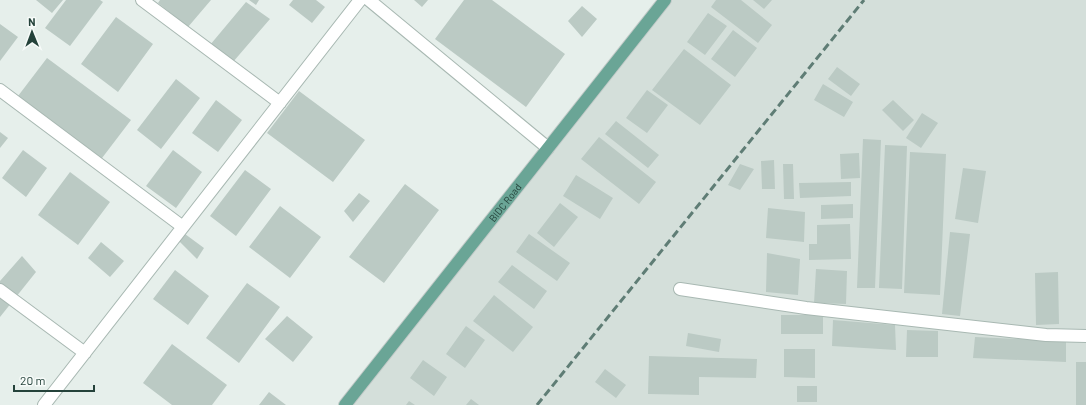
<svg xmlns="http://www.w3.org/2000/svg" width="1086" height="405" viewBox="0 0 1086 405" font-family="Barlow,sans-serif">
<rect width="100%" height="100%" fill="#e6efeb"/>
<path fill="#d4dfda" d="M665 0H1086V405H345Z"/>
<path fill="#bbcac4" d="M36 0H63L52 13Z
M66 0H100L103 2 70 46 45 28Z
M160 0H211L188 27 158 3Z
M249 0H259L256 5Z
M293 0H316L325 7 312 23 289 5Z
M414 0H428L422 7Z
M464 0H492L565 54 526 107 435 39Z
M716 0H741L772 25 758 43 711 7Z
M753 0H772L764 9Z
M246 2 270 19 233 62 210 45Z
M582 6 597 19 582 37 568 21Z
M708 13 727 26 705 55 687 42Z
M116 17 153 44 118 92 81 64Z
M0 24 18 37 0 61Z
M733 30 757 48 735 77 711 59Z
M684 49 731 85 700 125 652 90Z
M47 58 131 120 99 162 15 100Z
M837 67 860 84 851 96 828 79Z
M176 79 200 98 161 149 137 130Z
M823 84 853 102 844 117 814 100Z
M647 90 668 105 647 133 626 118Z
M299 91 365 140 333 182 267 133Z
M216 100 242 120 218 152 192 133Z
M893 100 914 120 903 131 882 110Z
M922 113 938 123 921 148 906 138Z
M616 121 659 155 648 168 605 134Z
M0 132 8 138 0 148Z
M599 137 656 182 639 204 581 159Z
M863 139 881 140 875 288H857Z
M885 145 907 146 902 289 879 288Z
M23 150 47 168 26 197 2 178Z
M173 150 202 172 176 208 146 186Z
M910 152 946 154 940 295 904 293Z
M859 153 860 178 841 179 840 154Z
M774 160 775 189H762L761 161Z
M740 164 754 169 740 190 728 185Z
M783 164H793L794 199H784Z
M963 168 986 171 978 223 955 219Z
M245 170 271 189 236 236 210 216Z
M70 172 110 202 78 245 38 215Z
M576 175 613 198 600 219 563 196Z
M851 182V196L800 198 799 183Z
M405 184 439 210 384 283 349 257Z
M359 193 370 201 353 222 344 211Z
M560 203 578 217 554 247 537 233Z
M853 204V218L821 219V205Z
M280 206 321 237 290 278 249 247Z
M768 208 805 212 804 242 766 238Z
M850 224 851 259 809 260V244H817V225Z
M950 232 970 234 960 316 942 314Z
M185 234 204 248 197 259 179 241Z
M529 234 570 263 557 281 516 252Z
M101 242 124 261 110 277 88 258Z
M767 253 800 259 798 295 766 292Z
M22 256 36 272 0 317V281Z
M512 265 547 291 534 309 498 282Z
M816 269 847 271 846 304 814 303Z
M175 270 209 296 188 325 153 299Z
M1058 272 1059 324 1036 325 1035 273Z
M247 283 280 307 239 363 206 338Z
M494 295 533 327 513 352 473 321Z
M781 315H823V334H781Z
M287 316 313 337 293 362 265 339Z
M833 320 895 325 896 350 832 346Z
M466 326 485 340 465 368 446 354Z
M907 330 938 331V357H906Z
M688 333 721 339 719 352 686 346Z
M975 337 1066 341V362L973 358Z
M172 344 227 385 212 405H172L143 383Z
M784 349H815V378L784 377Z
M649 356 757 359 756 378 699 377V395L648 394Z
M423 360 447 377 434 396 410 378Z
M1076 362H1086V405H1076Z
M605 369 626 385 616 398 595 382Z
M797 386H817V402H797Z
M269 392 286 405H259Z
M471 399 479 405H466Z
M409 401 415 405H406Z"/>
<g fill="none" stroke-linecap="round" stroke-linejoin="round">
<defs>
<path id="minor" d="M142 0 280 103
M369 0 548 148
M0 90 183 227
M680 289 806 308 1046 335 1086 336
M0 290 85 353
M44 405 360 0"/>
<g id="major">
<path id="s1" d="M345 405 665 0"/>
</g>
</defs>
<use href="#minor" stroke="#a8b8b2" stroke-width="14"/>
<use href="#major" stroke="#c2cac8" stroke-width="14"/>
<use href="#minor" stroke="#fff" stroke-width="12"/>
<use href="#major" stroke="#6aa596" stroke-width="12"/>
<path stroke="#5f7d75" stroke-width="3" stroke-dasharray="8 4" stroke-linecap="butt" d="M537 405 864 0"/>
</g>
<g text-anchor="middle" dominant-baseline="central" stroke-width="3.5" stroke-linejoin="round" paint-order="stroke">
<g font-size="10" fill="#24423a" stroke="#f7fbf9">
<text stroke="none"><textPath href="#s1" startOffset="258">BIDC Road</textPath></text>
</g>
</g>
<g transform="translate(32 32) rotate(359)" stroke="#f7fbf9" stroke-width="3" paint-order="stroke">
<path d="M0-3L7 15L0 10L-7 15Z" fill="#24423a"/>
<text y="-6" font-size="11" font-weight="bold" text-anchor="middle" fill="#24423a">N</text>
</g>
<path d="M14 385v6h80v-6" fill="none" stroke="#24423a" stroke-width="2"/>
<text x="20" y="385" font-size="12" fill="#24423a" stroke="#f7fbf9" stroke-width="3" paint-order="stroke">20 m</text>
</svg>
